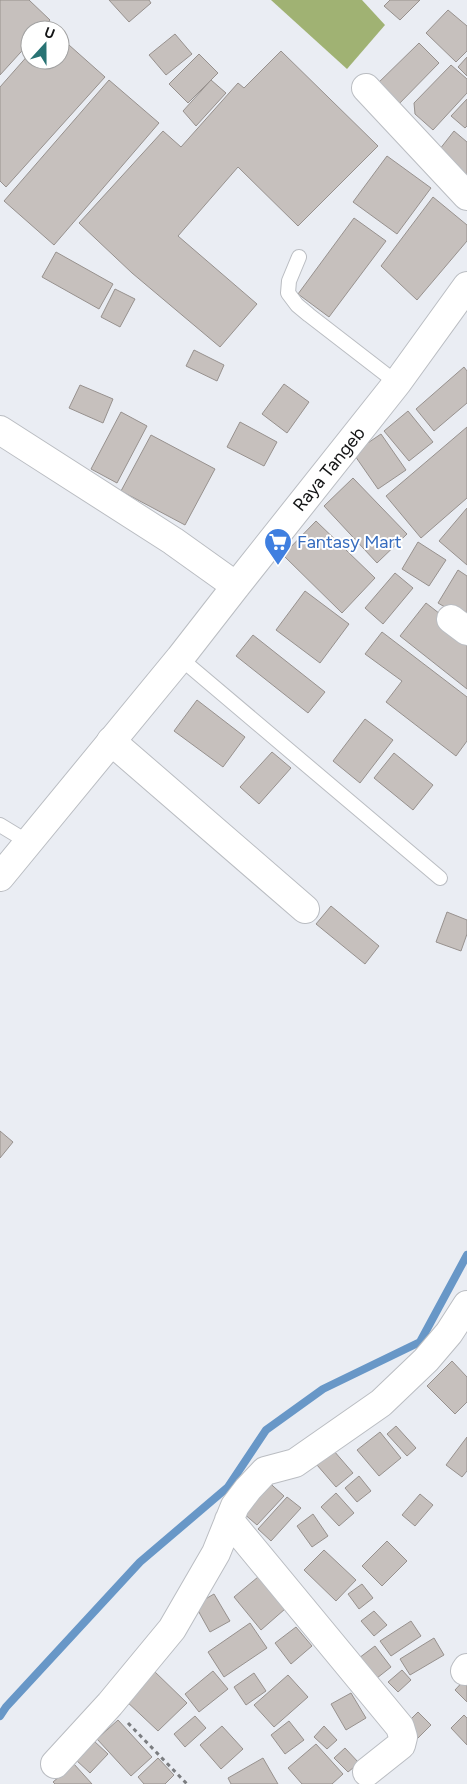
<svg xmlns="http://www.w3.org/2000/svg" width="467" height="1784" viewBox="0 0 467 1784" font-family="Figtree,sans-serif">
<rect width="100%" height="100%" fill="#eaedf3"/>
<path fill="#a0b273" d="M271 0H362L385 25 347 69Z"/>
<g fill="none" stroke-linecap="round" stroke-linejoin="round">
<path stroke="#6897c7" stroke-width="8" d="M0 1716 6 1707 140 1562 228 1487 266 1430 323 1389 420 1342 467 1255"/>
</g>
<path fill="#c6c0bd" stroke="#97918e" d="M0 0H29L50 20 41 30H30V42L0 75Z
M109 0H149L151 3 129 22Z
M390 0H420L400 20 384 6Z
M448 10 467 26V51L456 62 426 33Z
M175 34 192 54 166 75 149 55Z
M60 37 105 77 6 187 0 181V87L30 53V60H60Z
M419 43 439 63 395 108 374 87Z
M281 51 378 146 298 226 238 167 178 236 257 304 220 347 132 273 79 223 163 131 181 147 238 83 244 88Z
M199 54 218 73 188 103 169 84Z
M467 57V76L458 67Z
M451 65 467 79V93L433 130 415 114 414 103Z
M109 80 159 123 54 245 4 201Z
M211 80 226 93 196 126 183 111Z
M467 99V126L465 128 451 116Z
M454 131 467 142V185L436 154Z
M387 156 431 188 397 234 353 202Z
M433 197 467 225V241L417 300 381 266Z
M354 218 386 241 329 317 298 294Z
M56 252 113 284 99 309 42 277Z
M115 289 135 299 120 327 101 317Z
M194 350 224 365 217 381 186 366Z
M464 367 467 371V403L434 431 416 409Z
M284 384 309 402 287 433 262 414Z
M80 385 113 399 103 423 69 408Z
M408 411 433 442 409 461 384 431Z
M121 412 147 426 117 483 91 469Z
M240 422 277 442 264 466 227 447Z
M467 427V498L421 538 386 496Z
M381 434 406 470 378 489 353 453Z
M151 435 215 469 185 525 121 491Z
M353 478 407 534 377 563 324 506Z
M467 508V565L439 541Z
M316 521 375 578 342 613 283 555Z
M418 542 446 560 429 586 402 569Z
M458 570 467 576V620L438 603Z
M395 573 413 588 383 624 365 608Z
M305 591 349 624 320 663 276 630Z
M426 603 467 635V689L400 636Z
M382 632 467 697V741L456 756 386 702 402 681 365 654Z
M253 635 325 692 308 713 236 656Z
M197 700 245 737 223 767 174 731Z
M365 719 393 740 360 783 333 761Z
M272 752 291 768 259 804 240 787Z
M394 753 433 785 413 810 374 778Z
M331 906 379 946 365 964 316 924Z
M447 912 467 920V934L461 951 436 942Z
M0 1131 13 1142 0 1158Z
M452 1361 467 1377V1402L455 1414 427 1386Z
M396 1426 416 1448 407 1456 387 1434Z
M380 1432 401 1458 379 1476 357 1450Z
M467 1437V1471L462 1477 446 1465Z
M334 1451 353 1473 336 1487 317 1465Z
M359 1476 371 1491 357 1502 345 1488Z
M263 1477 284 1496 257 1525 236 1507Z
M336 1493 354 1513 339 1526 321 1507Z
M420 1494 433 1505 415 1526 402 1515Z
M287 1497 301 1508 271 1541 258 1529Z
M313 1514 328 1536 312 1547 297 1526Z
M387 1541 407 1561 382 1586 362 1566Z
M324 1550 356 1580 336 1601 304 1570Z
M258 1577 285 1609 261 1630 234 1597Z
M362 1584 373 1598 359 1609 348 1594Z
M214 1594 230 1621 210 1632 195 1605Z
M374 1611 387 1625 374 1636 361 1621Z
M411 1621 421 1636 391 1656 380 1641Z
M250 1623 267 1648 224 1677 208 1652Z
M296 1627 312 1646 291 1664 275 1643Z
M434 1638 444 1655 410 1675 400 1659Z
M375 1646 391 1667 372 1682 355 1661Z
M153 1670 187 1703 158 1731 124 1699Z
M402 1670 411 1680 398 1692 388 1682Z
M213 1671 228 1689 199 1712 185 1694Z
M254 1673 266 1691 246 1705 234 1687Z
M288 1675 308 1697 274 1727 254 1705Z
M467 1677V1702L455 1690Z
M351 1693 366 1718 346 1730 331 1704Z
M418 1712 431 1725 416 1740 403 1727Z
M464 1715 467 1718V1745L451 1728Z
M195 1716 206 1728 185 1747 174 1734Z
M118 1720 152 1757 131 1776 97 1739Z
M289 1721 304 1740 285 1754 271 1735Z
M222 1726 243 1749 221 1769 200 1745Z
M324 1726 337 1740 327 1749 314 1737Z
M94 1741 108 1754 90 1773 76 1760Z
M316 1744 343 1774 332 1784H302L288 1768Z
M345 1748 359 1763 348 1772 334 1758Z
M158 1758 174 1775 165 1784H144L138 1777Z
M263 1758 278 1784H231L228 1778Z
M74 1764 92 1784H55L53 1782Z"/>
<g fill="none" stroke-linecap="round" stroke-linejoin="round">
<defs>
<path id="service" d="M299 257 289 281 288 293 297 305 309 315 397 383
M180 658 440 878
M0 825 28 842"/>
<path id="minor" d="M366 88 467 196
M451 619 467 631
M111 741 305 909
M229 1520 400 1727 403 1737 401 1745 367 1772
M465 1671 467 1668
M55 1764 110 1704 172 1629 216 1553 235 1506 248 1489 265 1471 295 1463 381 1403 426 1360 449 1333 467 1305"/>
<path id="tertiary" d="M0 430 173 541 236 586
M0 877 180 658 236 586 397 383 467 286"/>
</defs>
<use href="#service" stroke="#babdc2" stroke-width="16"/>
<use href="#minor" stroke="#babdc2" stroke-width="30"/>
<use href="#tertiary" stroke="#babdc2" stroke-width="30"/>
<path stroke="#7b7d80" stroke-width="3" stroke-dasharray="4 4" stroke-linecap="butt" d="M128 1723 187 1784"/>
<use href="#service" stroke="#fff" stroke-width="14"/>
<use href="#minor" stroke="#fff" stroke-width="28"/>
<use href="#tertiary" stroke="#fff" stroke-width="28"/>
</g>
<defs>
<symbol id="supermarket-pin" viewBox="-11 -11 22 30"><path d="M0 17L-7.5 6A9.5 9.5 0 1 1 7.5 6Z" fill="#3f7fe0" stroke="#fff"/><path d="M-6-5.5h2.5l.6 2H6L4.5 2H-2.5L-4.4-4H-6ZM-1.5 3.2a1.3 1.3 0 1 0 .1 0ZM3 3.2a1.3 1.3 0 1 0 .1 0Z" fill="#fff"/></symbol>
</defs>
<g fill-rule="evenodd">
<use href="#supermarket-pin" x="262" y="526" width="32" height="43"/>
</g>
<g text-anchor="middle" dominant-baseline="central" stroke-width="4" stroke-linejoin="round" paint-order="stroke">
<g font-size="18" fill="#131415" stroke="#fff">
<text transform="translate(329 469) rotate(-51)">Raya Tangeb</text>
</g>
<g font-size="18" fill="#366cbe" stroke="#fff" text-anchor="start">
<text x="297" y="542">Fantasy Mart</text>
</g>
</g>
<g transform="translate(45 45) rotate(21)"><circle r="24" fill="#ffffff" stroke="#a1a1a1"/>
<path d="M0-4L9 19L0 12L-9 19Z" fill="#287374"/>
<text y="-8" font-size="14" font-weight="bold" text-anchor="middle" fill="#131415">U</text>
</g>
</svg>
